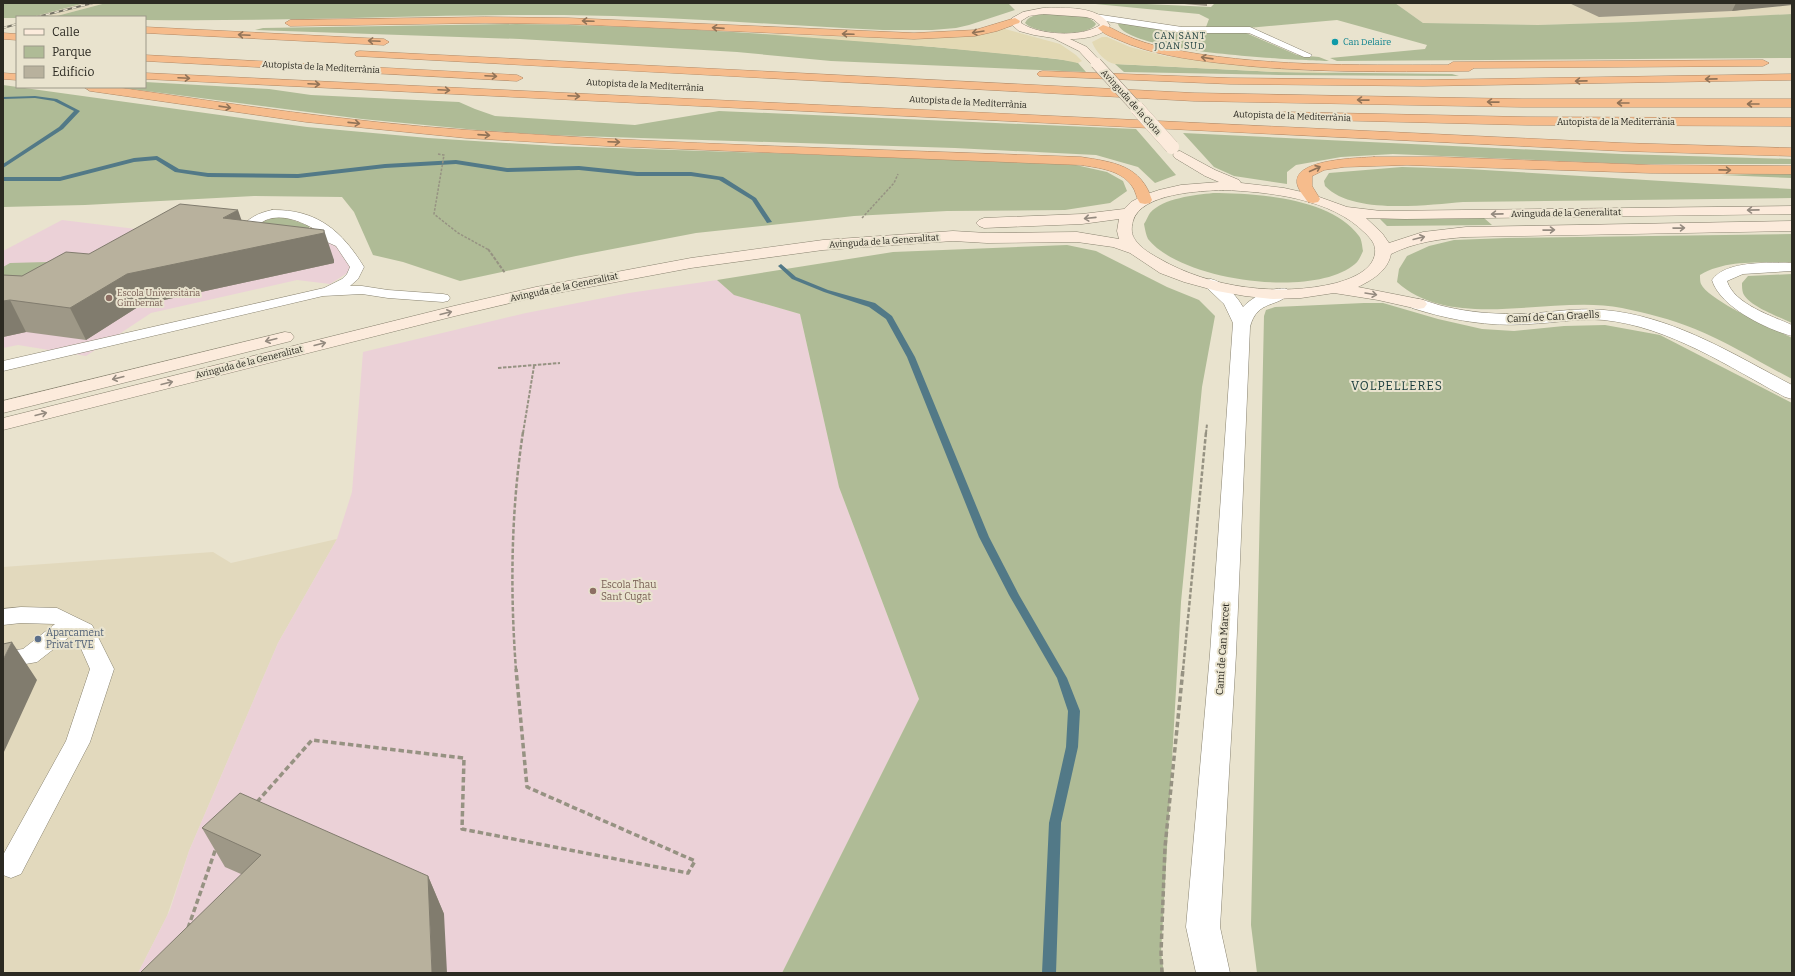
<svg xmlns="http://www.w3.org/2000/svg" width="1795" height="976" viewBox="0 0 1795 976" font-family="Bitter,serif">
<rect width="100%" height="100%" fill="#e9e3ce"/>
<path fill="#e2d9bd" d="M85 3H106L53 17H32Z
M1395 3H1792V14L1633 22 1538 25 1423 23Z
M337 539 278 643 189 851 167 916 138 973H3V567L213 552 231 563Z"/>
<path fill="#ebd1d7" d="M62 220 136 229 335 236 357 267 330 284 297 280 151 313 86 356 18 345 3 348V251Z
M717 280 735 295 800 314 839 487 919 699 782 973H138L170 910 189 851 278 643 337 539 352 492 363 352 526 313 629 293Z"/>
<path fill="#afbb96" d="M3 3H85L32 17H17V18H3Z
M106 3H1008L1015 10 969 25 956 28 932 30H883C776 25 670 16 564 15 424 14 285 22 145 20V17H53Z
M1085 3H1125L1211 7 1215 3H1395L1423 23 1538 25 1633 22 1792 14V58L1337 61 1330 58 1425 49 1427 45 1337 20 1248 28 1215 29 1206 27 1209 19 1199 14Z
M1050 14C1063 15 1088 12 1096 24 1088 38 1035 34 1025 23 1029 14 1042 14 1050 14Z
M1121 23 1246 33 1297 55 1319 57 1329 61C1298 60 1127 53 1118 24Z
M516 24C610 25 704 30 798 36 889 43 981 50 1073 61L1078 63 1086 72 831 61 737 52 520 39 255 30 263 28Z
M1115 64 1276 72 1452 74 1459 76 1279 75 1124 72Z
M145 82 269 89 311 95 459 102 475 109 495 116 635 125 719 111 1136 129 1176 175 1155 183 1138 167 1096 155 955 148 548 135 477 130 362 119 116 87H145Z
M3 85 307 127 428 138 555 146 1067 163 1107 172 1123 181 1127 191 1110 203 1065 210 947 211 854 216 696 233 576 256 460 281 403 262 373 255 354 212 342 197 254 196 85 205 3 207Z
M1183 133 1621 154 1792 159V164H1631L1393 154 1341 157 1296 165 1287 172V184L1234 176 1214 167Z
M1402 167 1468 169 1792 189V198L1463 202C1426 205 1353 215 1325 186L1324 181 1329 173Z
M1792 173V178L1721 175Z
M1213 193C1256 193 1332 198 1359 236 1362 240 1362 246 1363 251 1361 255 1359 261 1355 264 1314 299 1181 281 1148 239 1146 235 1145 229 1144 224 1146 221 1148 216 1150 213 1163 198 1195 195 1213 193Z
M275 217 287 218 309 226V229L259 223Z
M1484 218 1492 225 1387 226 1380 219Z
M1792 234V262C1762 263 1726 259 1700 275 1700 278 1700 282 1701 284 1709 301 1774 329 1792 338V379C1761 363 1727 342 1695 329 1671 319 1646 313 1622 308 1553 294 1453 333 1397 282L1399 269 1407 256 1429 246 1454 240 1506 238Z
M1067 245 1096 251 1167 287 1199 300 1215 316 1202 387 1181 602 1161 953 1164 973H782L919 699 839 487 800 314 734 295 717 280 893 252Z
M63 259 3 296V267L10 263 47 262Z
M1792 274V323C1780 317 1748 306 1743 293 1742 290 1742 286 1742 283L1748 276Z
M1364 303H1383L1438 319 1482 329 1514 331 1564 326 1605 325 1660 335 1792 403V973H1257L1251 925 1264 316 1266 310 1275 307Z"/>
<path fill="#e3d9b4" d="M1005 29 1060 44 1076 55 1082 61 1078 63 1058 59 934 47 762 34 899 38Z
M1102 37H1107L1130 47 1165 56 1237 65 1337 73 1276 72 1115 64C1105 62 1096 52 1092 42Z"/>
<g fill="none" stroke-linecap="round" stroke-linejoin="round">
<path fill="#527987" fill-rule="evenodd" d="M35 96 57 99 80 111 63 129 3 168V164L59 127 74 111 54 101 35 98 3 99V97Z
M157 156 179 169 208 173 298 174 385 164 456 160 507 168 579 166 637 172H691L723 177 756 198 772 222 767 223 752 200 719 180 691 176H637L579 170 507 172 456 164 385 168 298 178 208 177 175 172 156 160 134 162 60 181H3V177H60L134 158Z
M781 264 796 277 828 290 875 303 892 316 915 357 989 537 1019 595 1067 678 1080 711 1078 747 1061 823 1056 973H1042L1049 823 1066 747 1068 711 1057 678 1009 595 979 537 907 357 886 319 869 307 824 292 792 279 778 266Z"/>
<defs>
<path id="lane" d="M1095 14 1182 27H1250L1312 55 1310 57H1304L1249 33H1182L1092 19V15Z
M272 210C317 209 342 231 364 267L358 279 350 286H362L388 290 443 294 448 295 450 298 448 301 443 302 388 298 362 294 323 296 3 371V361L324 288 342 279 347 274 350 267 336 246 318 238 297 236 295 233 297 230H316C297 219 271 209 254 229L264 230 266 233 264 236C255 238 245 237 239 230 248 218 258 213 272 210Z
M1792 263V271L1743 274 1727 281C1734 304 1772 316 1792 325V336C1766 329 1720 307 1712 280 1726 260 1770 263 1792 263Z
M21 607 57 608 92 625 114 669 90 742 21 874 11 878 3 875V855L66 741 90 669 75 635 73 634 37 662 3 668V652L23 649 55 624 21 623 3 625V609Z"/>
<path id="street" d="M1211 279C1224 282 1237 296 1243 307 1252 297 1273 286 1287 289L1289 293C1279 308 1257 299 1250 327L1236 654 1220 927 1230 973H1196L1186 927 1210 654 1233 323 1224 304 1203 284 1205 280Z
M1418 299C1428 301 1437 305 1447 307 1469 312 1491 314 1514 314 1544 314 1574 307 1604 310 1673 316 1733 354 1792 385V399L1785 397C1729 367 1670 327 1604 320 1579 318 1554 323 1529 324 1489 327 1450 320 1412 308L1409 304 1412 300Z"/>
<path id="secondary" d="M1043 8C1064 8 1099 5 1110 26 1101 37 1083 39 1070 39L1087 47 1100 61 1102 63 1100 65H1092L1079 51 1053 38 1034 35 1019 31 1011 24 1012 18 1023 12ZM1043 14 1086 17 1093 19 1100 25C1081 38 1039 35 1021 23V21L1029 16Z
M1180 151 1215 170 1239 180 1241 183 1284 188 1311 194 1347 207 1381 211 1792 206V214L1405 219 1366 218 1382 233 1389 243 1423 232 1466 227 1792 221V231L1466 237C1440 239 1415 242 1391 254 1388 271 1372 280 1358 287L1424 300 1427 304 1424 308 1418 309 1378 300 1334 293 1301 298 1273 299 1245 296 1217 291 1184 282 1160 273 1130 253 1113 247 1077 242 987 243 953 241 823 250 691 268 536 297 455 316 3 430V418L454 306 536 287 691 258 823 240 953 231 987 233 1077 232 1119 239 1117 231 1119 219 1082 224 984 228 979 226 976 223 979 220 984 218 1082 214 1124 209 1131 202 1144 195 1159 190 1181 185 1219 182 1205 176 1175 158 1173 155 1175 152ZM1223 190C1269 192 1331 198 1365 233 1371 239 1376 244 1375 253 1373 271 1350 279 1336 283 1280 297 1210 288 1160 259 1151 254 1142 249 1136 241 1131 235 1131 228 1133 221 1141 193 1200 191 1223 190Z
M285 332 291 333 294 337 291 341 3 413V401Z"/>
<path id="highway" d="M485 17 568 18 914 33 975 30 1015 18 1020 21 1019 23 997 31 975 36 914 39 568 24 485 23 290 26 285 23 290 20Z
M1103 25C1111 27 1118 32 1125 35 1138 41 1152 45 1165 48 1258 67 1354 65 1448 65L1453 62 1763 60 1769 63 1763 66 1474 68 1469 71C1386 72 1302 73 1219 63 1186 59 1150 54 1119 40 1112 37 1103 34 1098 28Z
M145 27 384 39 389 42 384 45 145 33Z
M3 33 17 34V40L3 39Z
M360 51 1194 93 1522 99H1792V107H1522L1194 101 356 56 355 54 356 52Z
M145 55 517 75 523 78 517 81 145 61Z
M1043 71 1230 78 1423 80 1792 74V80L1423 86 1230 84 1039 76 1037 74 1039 72Z
M3 73 17 74V80L3 79Z
M145 73 1622 143 1792 148V156L1622 151 145 79Z
M84 87H115C232 104 349 122 468 130 672 145 877 149 1081 157 1113 162 1141 165 1152 200L1150 203 1145 204 1140 203C1136 198 1136 191 1132 186 1121 170 1099 168 1081 165L606 146 466 138 306 122 90 91Z
M1285 112 1527 117 1792 118V126L1527 125 1281 119 1279 116 1281 113Z
M1374 157H1441L1650 165 1792 166V174L1650 173 1407 165 1344 167 1324 170 1312 176V186L1320 199 1318 202 1313 203 1308 202C1304 196 1296 188 1297 180 1299 159 1358 158 1374 157Z"/>
</defs>
<use href="#lane" stroke="#898370" stroke-width="1"/>
<use href="#street" stroke="#898370" stroke-width="1"/>
<use href="#secondary" stroke="#898370" stroke-width="1"/>
<use href="#highway" stroke="#af8967" stroke-width="1"/>
<path stroke="#969282" stroke-width="1.5" stroke-dasharray="2.5 1.5" stroke-linecap="butt" d="M438 154 444 155 434 214 458 233 489 250
M862 218 894 183 898 174"/>
<path stroke="#969282" stroke-width="2" stroke-dasharray="3.5 1.5" stroke-linecap="butt" d="M488 249 505 273
M498 368 560 363
M523 433 534 366
M1206 433 1207 424"/>
<path stroke="#969282" stroke-width="2.5" stroke-dasharray="4.5 2" stroke-linecap="butt" d="M516 670C510 590 511 511 523 432
M1183 670 1206 432"/>
<path stroke="#969282" stroke-width="3.5" stroke-dasharray="5.5 3" stroke-linecap="butt" d="M257 802 312 740 464 758 462 829 688 873 695 861 527 787 516 669
M188 928 216 848
M1162 973 1161 953 1165 847 1183 669"/>
<use href="#lane" fill="#fff" fill-rule="evenodd"/>
<use href="#street" fill="#fff" fill-rule="evenodd"/>
<use href="#secondary" fill="#fcebdc" fill-rule="evenodd"/>
<use href="#highway" fill="#f6bc8c" fill-rule="evenodd"/>
<defs>
<path id="rail" d="M37 17 93 3
M3 28 17 24"/>
</defs>
<use href="#rail" stroke="#747164" stroke-width="2"/>
<use href="#rail" stroke="#e9e3ce" stroke-width="1.5" stroke-dasharray="4.5" stroke-linecap="butt"/>
<defs>
<path id="secondary-bridge-far1" d="M1096 63 1138 109"/>
<path id="secondary-bridge" d="M1137 108 1172 147"/>
</defs>
<use href="#secondary-bridge-far1" stroke="#898370" stroke-width="12" stroke-linecap="butt"/>
<use href="#secondary-bridge" stroke="#898370" stroke-width="14" stroke-linecap="butt"/>
<use href="#secondary-bridge-far1" stroke="#fcebdc" stroke-width="11"/>
<use href="#secondary-bridge" stroke="#fcebdc" stroke-width="14"/>
</g>
<path fill="#9e9887" d="M1173 3H1207V6Z
M1569 3H1792L1732 11 1599 17Z
M241 220 334 260V263L141 305 86 340 26 332 3 337V275L22 276 89 254Z
M202 828 428 876 444 914 241 874 225 867Z"/>
<path fill="#817c6e" d="M1736 3H1792V5L1732 11Z
M238 210 248 239 223 218Z
M324 230 334 260V263L141 305 86 340 70 308 127 274Z
M10 300 26 332 3 337V301Z
M12 642 37 680 3 754V660Z
M428 876 444 914 447 973H432Z"/>
<path fill="#b8b19d" stroke="#817c6e" d="M180 204 238 210 223 218 324 230V233L127 274 70 308 10 300 3 301V275L22 276 66 252 89 254Z
M12 642 3 660V644Z
M240 793 428 876 432 973H140L261 855 202 828Z"/>
<defs><path id="oneway-shaft" d="M-6 0H5M1.5-3L5.5 0L1.5 3" fill="none" stroke-width="1.6" stroke-linecap="round" stroke-linejoin="round"/></defs>
<g stroke="#917357">
<use href="#oneway-shaft" transform="translate(588 21) rotate(-178)"/>
<use href="#oneway-shaft" transform="translate(718 28) rotate(-176)"/>
<use href="#oneway-shaft" transform="translate(978 32) rotate(171)"/>
<use href="#oneway-shaft" transform="translate(848 34) rotate(-178)"/>
<use href="#oneway-shaft" transform="translate(244 35) rotate(-177)"/>
<use href="#oneway-shaft" transform="translate(374 41) rotate(-177)"/>
<use href="#oneway-shaft" transform="translate(1207 58) rotate(-172)"/>
<use href="#oneway-shaft" transform="translate(491 76) rotate(3)"/>
<use href="#oneway-shaft" transform="translate(184 78) rotate(3)"/>
<use href="#oneway-shaft" transform="translate(1711 79) rotate(179)"/>
<use href="#oneway-shaft" transform="translate(1581 81) rotate(179)"/>
<use href="#oneway-shaft" transform="translate(314 84) rotate(3)"/>
<use href="#oneway-shaft" transform="translate(444 90) rotate(3)"/>
<use href="#oneway-shaft" transform="translate(574 96) rotate(3)"/>
<use href="#oneway-shaft" transform="translate(1363 100) rotate(-179)"/>
<use href="#oneway-shaft" transform="translate(1493 102) rotate(-179)"/>
<use href="#oneway-shaft" transform="translate(1623 103) rotate(-180)"/>
<use href="#oneway-shaft" transform="translate(1753 104) rotate(180)"/>
<use href="#oneway-shaft" transform="translate(225 107) rotate(8)"/>
<use href="#oneway-shaft" transform="translate(354 123) rotate(6)"/>
<use href="#oneway-shaft" transform="translate(484 135) rotate(4)"/>
<use href="#oneway-shaft" transform="translate(614 142) rotate(2)"/>
<use href="#oneway-shaft" transform="translate(1315 169) rotate(-24)"/>
<use href="#oneway-shaft" transform="translate(1725 170) rotate(1)"/>
</g>
<g stroke="#948a7f">
<use href="#oneway-shaft" transform="translate(1753 210) rotate(179)"/>
<use href="#oneway-shaft" transform="translate(1497 214) rotate(179)"/>
<use href="#oneway-shaft" transform="translate(1090 218) rotate(174)"/>
<use href="#oneway-shaft" transform="translate(1679 228) rotate(-1)"/>
<use href="#oneway-shaft" transform="translate(1549 230) rotate(-1)"/>
<use href="#oneway-shaft" transform="translate(1419 238) rotate(-14)"/>
<use href="#oneway-shaft" transform="translate(1371 294) rotate(9)"/>
<use href="#oneway-shaft" transform="translate(446 313) rotate(-14)"/>
<use href="#oneway-shaft" transform="translate(271 340) rotate(166)"/>
<use href="#oneway-shaft" transform="translate(320 344) rotate(-14)"/>
<use href="#oneway-shaft" transform="translate(118 378) rotate(166)"/>
<use href="#oneway-shaft" transform="translate(167 383) rotate(-14)"/>
<use href="#oneway-shaft" transform="translate(41 414) rotate(-14)"/>
</g>
<circle fill="#0f9aa8" stroke="#e9e3ce" stroke-width="1.5" cx="1335" cy="42" r="4"/>
<g fill="#8d6e63" stroke="#e9e3ce" stroke-width="1.5">
<circle cx="109" cy="298" r="4"/>
<circle cx="593" cy="591" r="4"/>
</g>
<circle fill="#5c6f8a" stroke="#e9e3ce" stroke-width="1.5" cx="38" cy="639" r="4"/>
<g text-anchor="middle" dominant-baseline="central" stroke-width="4" stroke-linejoin="round" paint-order="stroke">
<g font-size="9" letter-spacing="1" fill="#163939" stroke="#e9e3ce">
<text x="1180" y="36">CAN SANT<tspan x="1180" dy="10">JOAN SUD</tspan></text>
</g>
<g font-size="9" fill="#0d838f" stroke="#e9e3ce" text-anchor="start">
<text x="1343" y="42">Can Delaire</text>
</g>
<g font-size="9" fill="#2c2a22" stroke="#e9e3ce">
<text transform="translate(321 67) rotate(3)">Autopista de la Mediterrània</text>
<text transform="translate(645 85) rotate(3)">Autopista de la Mediterrània</text>
<text transform="translate(968 102) rotate(3)">Autopista de la Mediterrània</text>
<text transform="translate(1131 102) rotate(48)">Avinguda de la Clota</text>
<text transform="translate(1292 116) rotate(2)">Autopista de la Mediterrània</text>
<text x="1616" y="122">Autopista de la Mediterrània</text>
<text transform="translate(1566 213) rotate(-1)">Avinguda de la Generalitat</text>
<text transform="translate(884 241) rotate(-4)">Avinguda de la Generalitat</text>
<text transform="translate(564 287) rotate(-12)">Avinguda de la Generalitat</text>
<text transform="translate(249 362) rotate(-14)">Avinguda de la Generalitat</text>
</g>
<g font-size="9" fill="#785e54" stroke="#e9e3ce" text-anchor="start">
<text x="117" y="293">Escola Universitària<tspan x="117" dy="10">Gimbernat</tspan></text>
</g>
<g font-size="10" fill="#2c2a22" stroke="#e9e3ce">
<text transform="translate(1553 317) rotate(-3)">Camí de Can Graells</text>
<text transform="translate(1223 649) rotate(-86)">Camí de Can Marcet</text>
</g>
<g font-size="10" fill="#785e54" stroke="#e9e3ce" text-anchor="start">
<text x="601" y="585">Escola Thau<tspan x="601" dy="12">Sant Cugat</tspan></text>
</g>
<g font-size="10" fill="#4e5e75" stroke="#e9e3ce" text-anchor="start">
<text x="46" y="633">Aparcament<tspan x="46" dy="12">Privat TVE</tspan></text>
</g>
<g font-size="12" letter-spacing="1" fill="#163939" stroke="#e9e3ce">
<text x="1397" y="386">VOLPELLERES</text>
</g>
</g>
<rect width="1795" height="976" fill="none" stroke="#2c2a22" stroke-width="8"/>
<rect x="16" y="16" width="130" height="72" fill="#e9e3ce" stroke="#9d9989"/>
<rect x="24" y="29" width="20" height="6" fill="#fcebdc" stroke="#9d9989"/>
<text x="52" y="36" font-size="12" fill="#2c2a22">Calle</text>
<rect x="24" y="46" width="20" height="12" fill="#afbb96" stroke="#9d9989"/>
<text x="52" y="56" font-size="12" fill="#2c2a22">Parque</text>
<rect x="24" y="66" width="20" height="12" fill="#b8b19d" stroke="#9d9989"/>
<text x="52" y="76" font-size="12" fill="#2c2a22">Edificio</text>
</svg>
